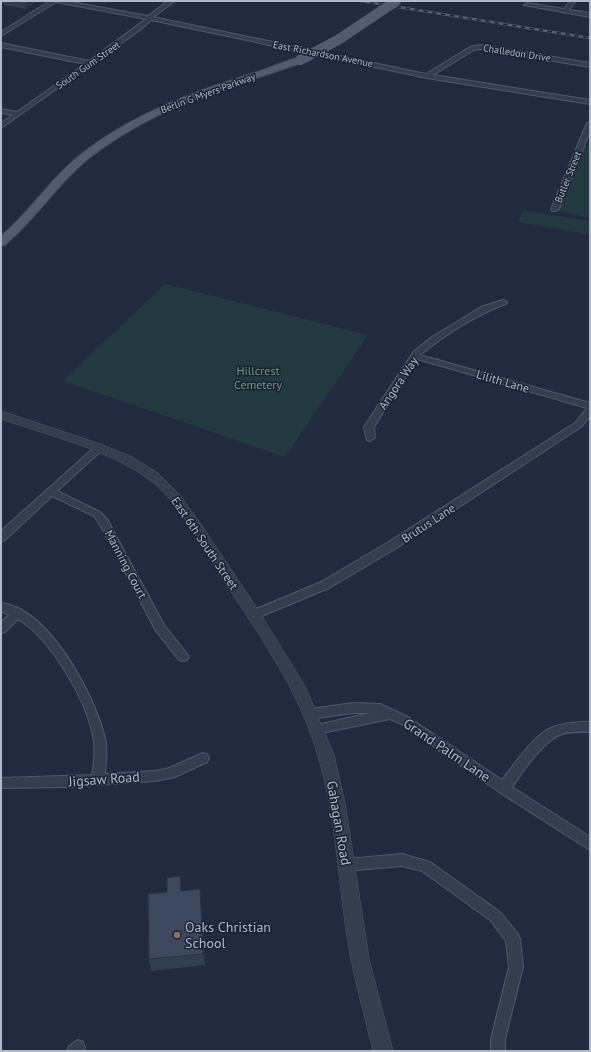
<svg xmlns="http://www.w3.org/2000/svg" width="591" height="1052" viewBox="0 0 591 1052" font-family="'PT Sans',sans-serif">
<rect width="100%" height="100%" fill="#212a3f"/>
<path fill="#233940" d="M584 145 590 146V218L552 210Z
M523 210 590 221V235L518 222Z
M165 284 368 335 285 457 63 381Z"/>
<g fill="none" stroke-linecap="round" stroke-linejoin="round">
<defs>
<path id="minor" d="M50 1H66L148 16 168 1H175L153 17 426 74 470 47 480 45 590 63V67L480 49 474 50 433 75 590 100V104L427 78 151 20 140 30 1 128V123L13 115 1 113V109L17 112 85 64 1 47V43L89 61 146 19 56 2 1 36V32Z
M570 1H576L569 10 590 13V17L524 5 527 3 564 9Z
M590 121V131L559 209 555 211H552L551 209 587 123Z
M503 300 507 302 506 304C475 315 446 334 420 355L590 403V416L581 427 395 549 329 588 257 618H249L248 615 249 612 321 582 387 543 575 423 587 408 417 359 374 427 375 438 370 441 367 440 364 427 414 351 432 337 481 307Z
M99 445 102 446 104 448 102 450 57 491 100 512 107 519 164 625 187 654 189 657 187 660 183 661 179 660 156 631 99 523 94 516 52 496 5 540 1 541V531L96 446Z
M1 603C49 608 95 696 105 738 108 750 106 762 105 774L155 771 169 768 203 753 207 754 209 758 207 762 175 777 155 781 66 787 1 788V778L92 775C94 764 95 753 94 741 88 702 52 640 18 619L5 632 1 633V622L9 615 1 611Z
M353 703 380 704 408 717 502 780C515 764 533 735 553 727 565 722 578 722 590 722V732C581 732 570 731 562 734 543 740 523 772 512 787L590 837V850L499 792 400 723 390 719 317 734 313 732 311 729 313 726 370 713H353L310 719 306 717 304 714 306 711 310 709Z
M402 854 430 862 500 912 518 934 520 939 523 967 505 1039V1051H491V1039L509 967 506 941 490 920 422 871 402 866 346 871 341 869 339 865 341 861 346 859Z
M78 1040 83 1042 85 1047 84 1051H67L69 1046Z"/>
<path id="tertiary" d="M1 411 103 445 132 457 158 473 179 494 200 523 256 607 305 686 334 755 345 803 369 959 393 1051H373C366 1020 357 990 351 959 338 892 338 821 318 756 299 689 256 630 218 572 200 544 175 496 147 478 104 448 50 436 1 419Z"/>
<path id="primary" d="M300 57 303 58 305 60 303 62C275 73 245 81 217 91 171 107 126 129 88 159 57 184 36 219 5 245L1 246V236C30 212 50 179 79 156 131 114 195 91 257 72 271 67 285 61 300 57Z"/>
</defs>
<use href="#minor" stroke="#50586a" stroke-width="2"/>
<use href="#tertiary" stroke="#50586a" stroke-width="1"/>
<use href="#primary" stroke="#3e4658" stroke-width="2"/>
<use href="#minor" fill="#353d4f" fill-rule="evenodd"/>
<use href="#tertiary" fill="#353d4f" fill-rule="evenodd"/>
<use href="#primary" fill="#535c6f" fill-rule="evenodd"/>
<defs>
<path id="rail" d="M361 1 590 38"/>
</defs>
<use href="#rail" stroke="#576077" stroke-width="2.5"/>
<use href="#rail" stroke="#1a2234" stroke-width="1.5" stroke-dasharray="4.5" stroke-linecap="butt"/>
<defs>
<path id="primary-bridge" d="M300 60 338 40 396 1"/>
</defs>
<use href="#primary-bridge" stroke="#3e4658" stroke-width="10" stroke-linecap="butt"/>
<use href="#primary-bridge" stroke="#535c6f" stroke-width="10"/>
</g>
<path fill="#343e52" d="M1 1H36V2L26 9 4 5V3L1 2Z
M200 889 201 901 205 965 151 971 149 959 182 891Z"/>
<path fill="#2b3242" d="M29 1H36V2L26 9 25 4Z
M200 889 201 901 205 965 203 954Z"/>
<path fill="#3d485f" stroke="#2b3242" d="M9 1H29L25 4Z
M180 876 181 891 200 889 203 954 149 959 148 894 167 892V878Z"/>
<circle fill="#8d6e63" stroke="#1a2234" stroke-width="1.5" cx="177" cy="935" r="4"/>
<g text-anchor="middle" dominant-baseline="central" stroke-width="3" stroke-linejoin="round" paint-order="stroke">
<g font-size="10" fill="#b1b8ca" stroke="#1a2234">
<text transform="translate(517 53) rotate(9)">Challedon Drive</text>
<text transform="translate(323 54) rotate(11)">East Richardson Avenue</text>
<text transform="translate(88 65) rotate(-35)">South Gum Street</text>
<text transform="translate(208 93) rotate(-20)">Berlin G Myers Parkway</text>
<text transform="translate(568 177) rotate(-68)">Butler Street</text>
</g>
<g font-size="12" fill="#669e79" stroke="#1a2234">
<text x="258" y="370">Hillcrest<tspan x="258" dy="14">Cemetery</tspan></text>
</g>
<g font-size="12" fill="#b1b8ca" stroke="#1a2234">
<text transform="translate(503 381) rotate(16)">Lilith Lane</text>
<text transform="translate(398 383) rotate(-56)">Angora Way</text>
<text transform="translate(428 523) rotate(-33)">Brutus Lane</text>
<text transform="translate(205 543) rotate(56)">East 6th South Street</text>
<text transform="translate(126 564) rotate(62)">Manning Court</text>
</g>
<g font-size="14" fill="#b1b8ca" stroke="#1a2234">
<text transform="translate(447 750) rotate(34)">Grand Palm Lane</text>
<text transform="translate(104 779) rotate(-4)">Jigsaw Road</text>
<text transform="translate(339 823) rotate(80)">Gahagan Road</text>
</g>
<g font-size="14" fill="#b1b8ca" stroke="#1a2234" text-anchor="start">
<text x="185" y="927">Oaks Christian<tspan x="185" dy="16">School</tspan></text>
</g>
</g>
<rect width="591" height="1052" fill="none" stroke="#b1b8ca" stroke-width="4"/>
</svg>
